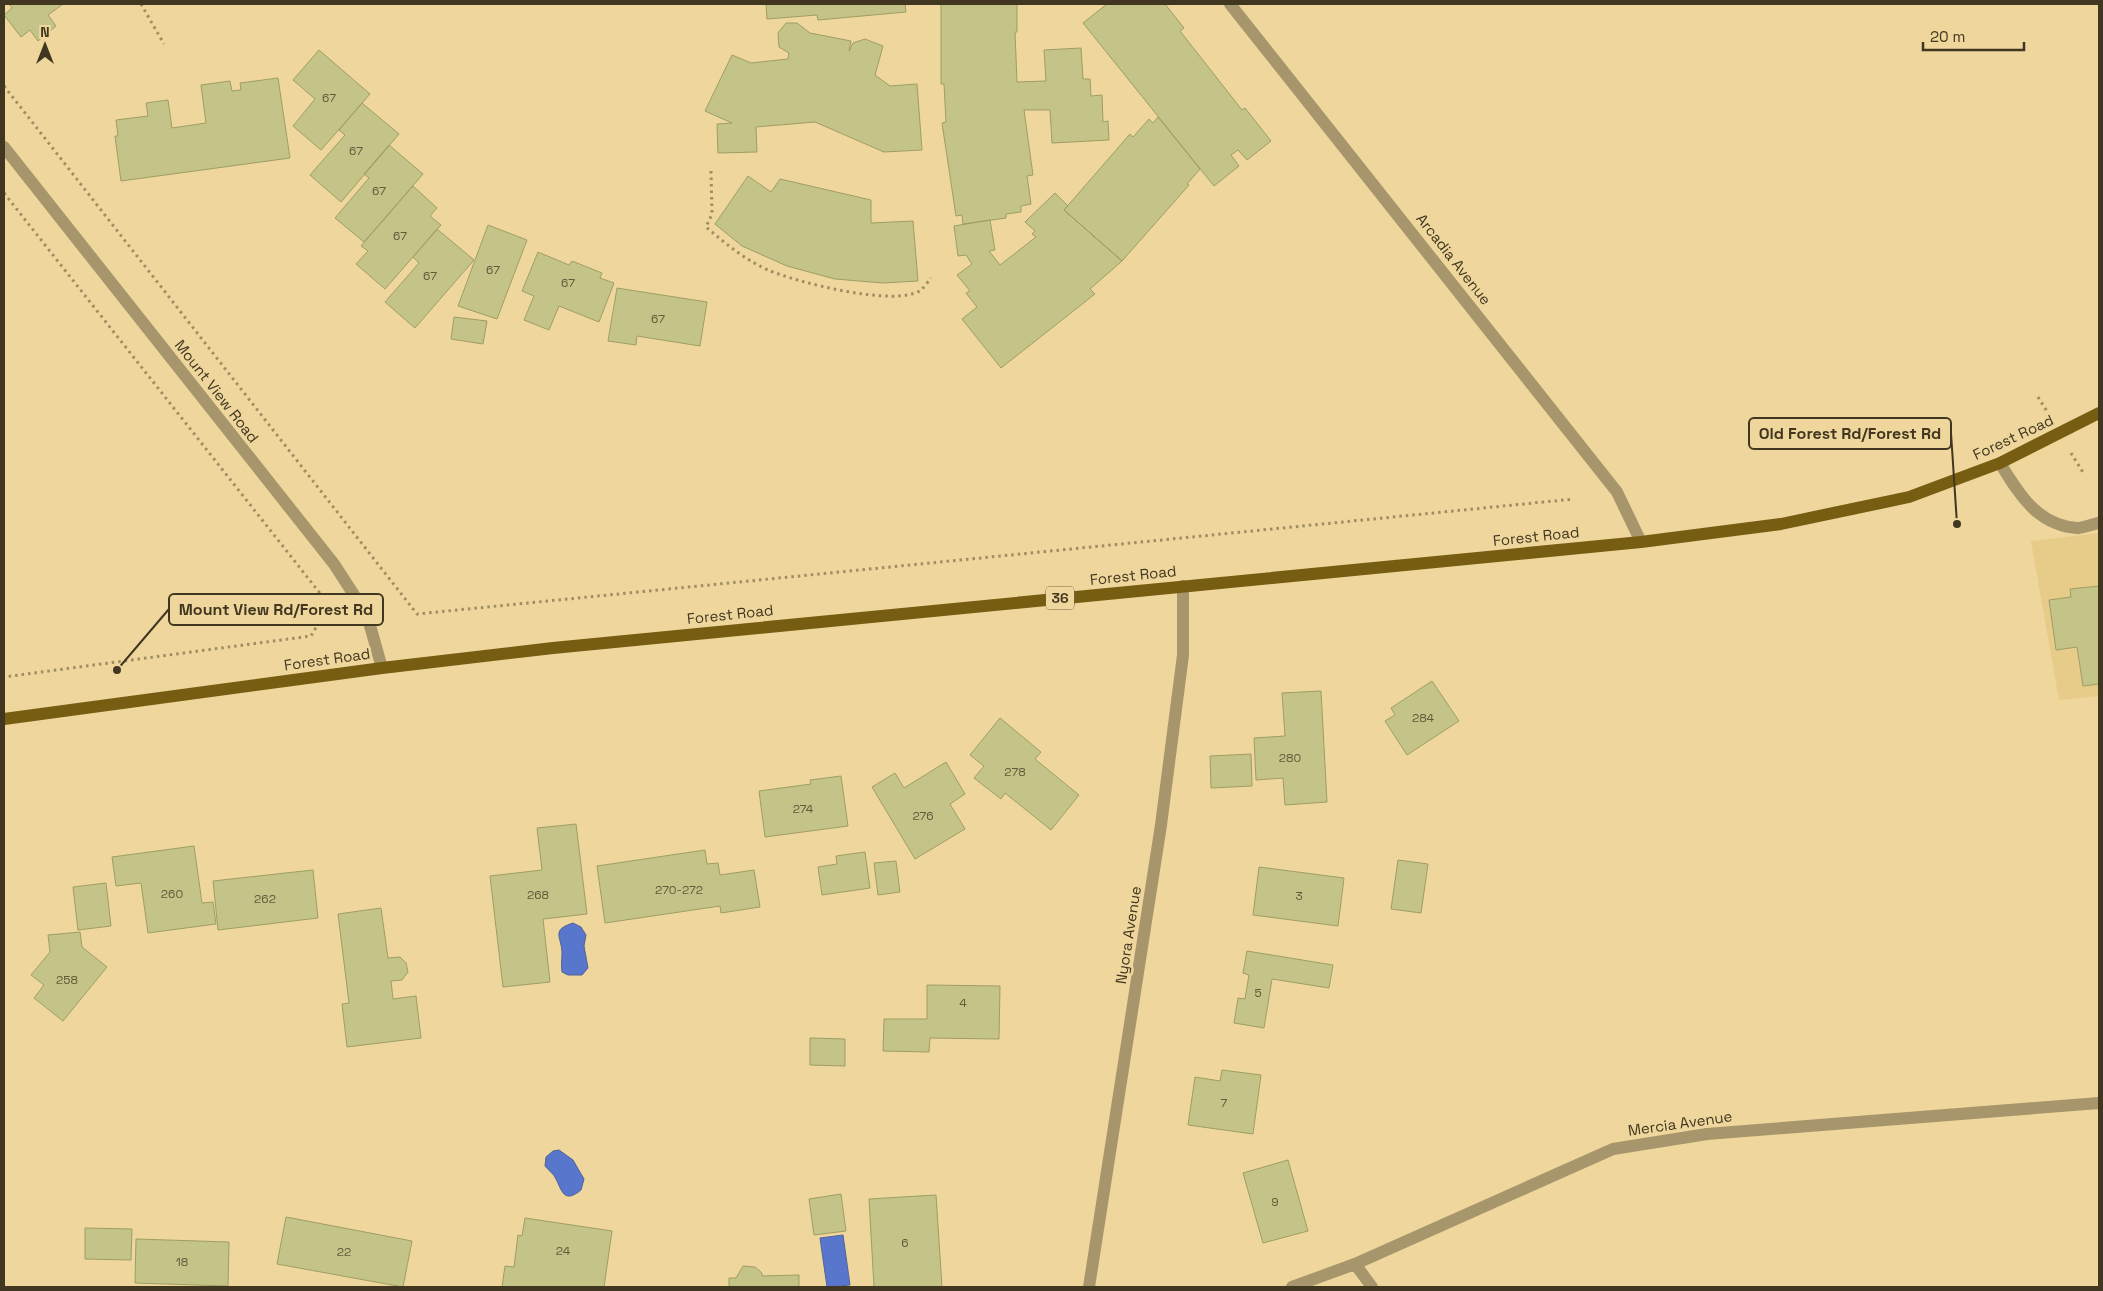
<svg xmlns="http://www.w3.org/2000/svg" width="2103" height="1291" viewBox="0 0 2103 1291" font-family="'Space Grotesk',sans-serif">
<rect width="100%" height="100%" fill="#eed69c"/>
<path fill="#e6cb89" d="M2099 533V696L2059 700 2031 541Z"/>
<path fill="#5976cd" stroke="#526399" d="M573 923 581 927 586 935 584 946 588 968 582 975H568L562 972C561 965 562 959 562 952 561 936 551 930 573 923Z
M559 1150 573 1160 584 1179 581 1190C564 1204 562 1191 556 1179 554 1174 549 1171 545 1166L546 1157 553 1151Z
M843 1235 850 1285 827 1287 820 1238Z"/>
<path fill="#c4c488" stroke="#9e9e64" d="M9 4H63L48 15 56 26 38 41 30 30 21 37 4 15 12 8Z
M766 4H905L906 12 818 20 817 15 767 19Z
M941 4H1017V32H1015L1017 82 1046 81 1044 50 1081 48 1083 79H1090L1091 96 1102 95 1103 122 1108 121 1109 140 1052 143 1050 110H1024L1033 175 1027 176 1031 204 1021 206V212L1006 214V218L963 224 962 215 956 216 942 123 946 122 944 84H941Z
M1107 4H1165L1184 28 1180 31 1242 110 1245 108 1271 141 1247 160 1238 150 1231 155 1239 166 1214 186 1083 23Z
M786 23H797L810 33 851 41 849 51 853 43 865 39 883 46 875 75 890 86 917 84 922 150 884 152 815 122 756 127 757 152 718 153 717 124 732 123 705 111 732 55 751 63 788 59 789 53 779 47 778 33Z
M319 50 370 94 321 150 293 126 315 99 293 80Z
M278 78 290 158 121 181 115 136H118L116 120 148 116 146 103 168 100 172 128 206 123 201 85 230 81 232 91 241 90 240 83Z
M362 103 399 134 341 202 310 175 345 135 339 130Z
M1158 117 1200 169 1187 184 1189 185 1122 261 1064 210 1130 134 1133 137 1149 119 1153 123Z
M389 145 423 174 364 242 335 218 369 178 364 174Z
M748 176 771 192 780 179 871 200V223L913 221 918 281 883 283 835 279 787 266 742 246 715 224Z
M413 186 437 208 430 216 441 225 385 289 356 264 368 251 361 246Z
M1055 193 1068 206 1064 210 1122 261 1090 289 1095 294 1001 368 962 319 977 307 966 293 970 291 957 275 972 264 966 255 958 256 954 226 990 220 995 250 989 251 1000 265 1036 237 1032 234 1035 231 1025 222Z
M488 225 527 240 497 319 458 306Z
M437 229 474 260 415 328 385 302 419 263 413 257Z
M538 252 569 265 572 261 602 273 600 278 614 283 599 322 559 306 549 330 524 320 534 296 522 291Z
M617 288 707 302 700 346 637 336 636 345 608 341Z
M454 317 487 321 483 344 451 339Z
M2099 586V684L2083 686 2077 647 2056 650 2049 600 2071 597 2070 589Z
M1432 681 1459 721 1407 755 1385 721 1395 715 1391 708Z
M1321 691 1327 802 1285 805 1283 778 1256 780 1254 738 1285 736 1282 693Z
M1000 718 1041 752 1035 759 1079 795 1051 830 1005 793 1001 799 974 778 984 766 970 755Z
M1251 754 1252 786 1211 788 1210 756Z
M946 762 965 794 950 804 965 829 915 859 872 787 895 773 904 788Z
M841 776 848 826 765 837 759 791 811 784 810 780Z
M576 824 587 914 543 919 550 982 503 987 490 876 542 870 537 828Z
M194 846 202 903 213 902 216 924 148 933 141 883 116 886 112 857Z
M705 850 707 864 718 863 720 875 754 870 760 907 721 913 720 906 605 923 597 866Z
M865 852 870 888 822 895 818 867 837 864 836 856Z
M1398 860 1428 864 1421 913 1391 909Z
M896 861 900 892 878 895 874 863Z
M1259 867 1344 878 1338 926 1253 915Z
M313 870 318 918 218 930 213 881Z
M106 883 111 926 78 930 73 887Z
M381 908 388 958 400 957 406 963 408 972 402 980 391 981 393 999 416 996 421 1038 347 1047 342 1004 349 1003 338 914Z
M80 932 82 947 107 967 63 1021 34 998 44 985 31 975 50 952 48 935Z
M1247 951 1333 965 1329 988 1272 979 1264 1028 1234 1023 1238 998 1245 999 1249 975 1243 973Z
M927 985 1000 986 999 1039 930 1038 929 1052 883 1051 884 1019H927Z
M810 1038 845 1039V1066L810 1065Z
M1222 1070 1261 1075 1253 1134 1188 1125 1195 1077 1220 1081Z
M1288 1160 1308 1231 1263 1243 1243 1173Z
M841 1194 846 1231 814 1235 809 1199Z
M936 1195 942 1287H874L869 1199Z
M286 1217 412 1241 403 1287 277 1264Z
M525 1218 612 1231 604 1287H502L505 1266 514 1267 518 1235 522 1236Z
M85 1228 132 1229 131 1260 85 1259Z
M136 1239 229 1242 228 1286 135 1283Z
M743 1266 755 1267 762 1273V1276L799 1275V1287H729V1278H736Z"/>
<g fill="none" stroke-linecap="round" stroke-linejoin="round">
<path stroke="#9f8d63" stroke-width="3" stroke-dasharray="2.5 4" stroke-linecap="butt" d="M141 4 164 44
M4 86 417 614 1574 499
M711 171 712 214 706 227C726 244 744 259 768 270 796 282 896 308 921 290 924 287 928 282 931 278
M4 193 319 592 322 617 311 636 4 677
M2038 397 2048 413
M2071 453 2084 474"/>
<path stroke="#a7956b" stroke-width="12" d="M2000 463C2019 494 2037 525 2077 528 2083 528 2092 524 2099 523"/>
<path stroke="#a7956b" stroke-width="12" d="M1230 4 1617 492 1641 542
M4 147 334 564 367 615 382 668
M1355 1264 1372 1287
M1089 1287 1161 825 1183 655V586
M1292 1287 1355 1264 1613 1149 1707 1134 2099 1103"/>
<path stroke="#775d11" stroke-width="12" d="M4 719 382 668 553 648 1641 542 1781 524 1909 497 2000 463 2099 413"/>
</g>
<g text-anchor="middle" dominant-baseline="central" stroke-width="5" stroke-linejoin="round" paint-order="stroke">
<g font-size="12" fill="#625a3a">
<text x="329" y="98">67</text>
<text x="356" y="151">67</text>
<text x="379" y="191">67</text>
<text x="400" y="236">67</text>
<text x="493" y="270">67</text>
<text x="430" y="276">67</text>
<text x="568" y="283">67</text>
<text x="658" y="319">67</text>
<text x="1423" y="718">284</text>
<text x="1290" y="758">280</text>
<text x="1015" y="772">278</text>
<text x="803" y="809">274</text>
<text x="923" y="816">276</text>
<text x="679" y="890">270-272</text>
<text x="172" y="894">260</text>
<text x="538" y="895">268</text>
<text x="1299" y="896">3</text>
<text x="265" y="899">262</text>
<text x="67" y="980">258</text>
<text x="1258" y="993">5</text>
<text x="963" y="1003">4</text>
<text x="1224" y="1103">7</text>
<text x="1275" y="1202">9</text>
<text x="905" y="1243">6</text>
<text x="563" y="1251">24</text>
<text x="344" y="1252">22</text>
<text x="182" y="1262">18</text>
</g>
<rect fill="#eed69c" stroke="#756745" stroke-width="1" x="1046" y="586.5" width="28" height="23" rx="4"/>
<g font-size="14" font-weight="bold" fill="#413720">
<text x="1060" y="598">36</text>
</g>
<g font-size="15" fill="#413720" stroke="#eed69c">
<text transform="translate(1454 259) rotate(52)">Arcadia Avenue</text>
<text transform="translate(217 391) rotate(52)">Mount View Road</text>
<text transform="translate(2013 437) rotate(-25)">Forest Road</text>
<text transform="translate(1536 536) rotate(-6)">Forest Road</text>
<text transform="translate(1133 575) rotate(-6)">Forest Road</text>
<text transform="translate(730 614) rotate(-6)">Forest Road</text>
<text transform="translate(327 659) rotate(-8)">Forest Road</text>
<text transform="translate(1128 935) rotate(-81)">Nyora Avenue</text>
<text transform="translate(1680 1123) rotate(-8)">Mercia Avenue</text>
</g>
</g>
<path fill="none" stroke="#413720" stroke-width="2" d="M1957 524L1951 433M117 670L169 609"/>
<g fill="#413720" stroke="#eed69c" stroke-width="2">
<circle cx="1957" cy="524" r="5"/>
<circle cx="117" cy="670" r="5"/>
</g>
<g fill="#eed69c" stroke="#413720" stroke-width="2">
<rect x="1749" y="418" width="202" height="31" rx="5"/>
<rect x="169" y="594" width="214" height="31" rx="5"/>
</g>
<g font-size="16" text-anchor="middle" font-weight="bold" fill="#413720">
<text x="1850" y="439">Old Forest Rd/Forest Rd</text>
<text x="276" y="615">Mount View Rd/Forest Rd</text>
</g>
<rect width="2103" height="1291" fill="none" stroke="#413720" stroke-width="10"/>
<g transform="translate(45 45)" stroke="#eed69c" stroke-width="4" paint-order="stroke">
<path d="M0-4L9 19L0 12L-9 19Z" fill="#413720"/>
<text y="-8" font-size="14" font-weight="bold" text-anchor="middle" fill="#413720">N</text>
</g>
<path d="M1923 42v8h101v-8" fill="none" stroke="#413720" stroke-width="2.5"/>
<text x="1930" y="42" font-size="15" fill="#413720" stroke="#eed69c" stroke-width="4" paint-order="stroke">20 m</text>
</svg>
